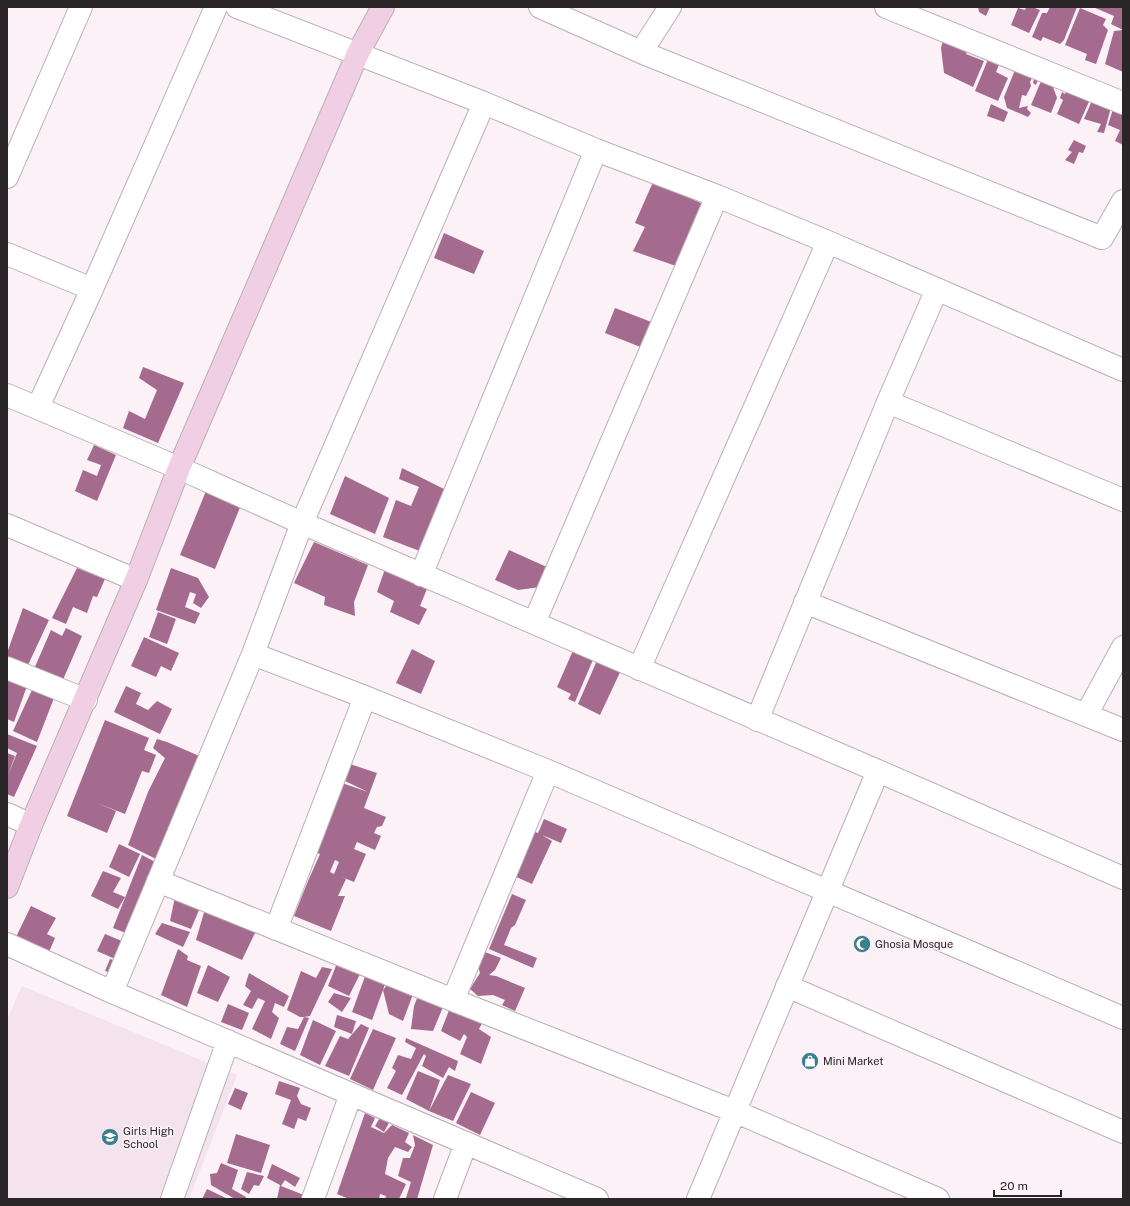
<svg xmlns="http://www.w3.org/2000/svg" width="1130" height="1206" viewBox="0 0 1130 1206" font-family="'Public Sans',sans-serif">
<rect width="100%" height="100%" fill="#fbf1f7"/>
<path fill="#f4e2ec" d="M22 986 237 1075 189 1199H7V1020Z"/>
<path fill="#a56b8e" fill-rule="evenodd" d="M978 7H990L986 16 979 12Z
M1026 7H1032L1040 10 1029 33 1011 25 1018 8 1025 10Z
M1050 7H1077L1064 40 1060 44 1043 37 1041 41 1032 37 1042 13H1047Z
M1093 7H1123V30L1111 24 1114 16Z
M1080 8 1106 19 1103 25 1108 30 1096 64 1085 60 1087 54 1065 45Z
M1123 30V72L1105 64 1114 31Z
M944 37 969 45 966 54 984 61 973 87 944 73 941 48Z
M989 57 1001 60 996 72 1008 78 998 101 975 91Z
M1017 65 1040 74 1036 85 1033 83 1034 79 1032 78 1030 82 1031 86 1026 96 1022 95 1019 108 1028 106 1027 109 1031 113 1028 117 1007 108 1004 97Z
M1044 74 1056 79 1053 87 1057 98 1051 113 1031 105Z
M1070 84 1092 95 1079 124 1057 114 1063 100 1060 98 1062 92 1065 94Z
M1094 96 1112 104 1104 133 1097 132 1101 124 1084 119Z
M991 104 1008 112 1004 122 987 116Z
M1114 106 1123 110V145L1115 141 1120 130 1108 125Z
M1074 140 1086 146 1083 153 1079 152 1074 164 1065 160 1072 152 1068 150Z
M653 182 703 204 676 266 633 251 645 227 635 223Z
M444 233 484 251 474 274 434 258Z
M615 308 654 323 643 348 605 333Z
M143 367 184 383 158 443 123 428 129 411 145 419 157 390 139 378Z
M94 445 116 455 97 501 75 491 83 470 97 476 101 465 87 460Z
M402 468 450 492 425 553 383 537 396 500 411 506 419 487 399 479Z
M345 476 389 498 375 534 330 514Z
M206 491 241 505 215 569 180 555Z
M314 542 368 565 354 602 355 616 324 605 325 597 294 583Z
M509 550 549 568 540 587 518 590 495 580Z
M386 566 429 584 420 606 427 609 419 625 390 612 394 601 377 592Z
M77 568 105 579 97 597 93 596 87 613 73 607 66 624 52 618Z
M171 568 198 578 209 597 201 608 193 603 196 594 190 592 185 607 200 613 195 624 156 610Z
M23 608 49 620 28 665 7 658V653Z
M158 612 176 619 167 644 149 637Z
M66 628 82 636 62 682 34 669 51 630 62 636Z
M144 637 179 653 171 671 161 666 156 677 131 666Z
M575 646 595 655 575 702 568 699 571 694 557 687Z
M412 649 435 661 421 694 396 683Z
M599 656 623 666 600 715 578 704Z
M7 676 27 686 14 722 7 719Z
M126 686 141 693 136 704 148 710 157 701 172 709 160 734 114 712Z
M32 690 54 698 37 742 13 731Z
M105 720 149 738 144 750 156 755 149 773 142 771 125 814 97 803 116 811 107 833 67 816Z
M7 734 37 746 14 797 7 794V753L15 756 8 775 17 753 7 748Z
M157 739 167 742 204 758 162 862 128 845 148 792 165 758 153 748Z
M350 764 377 773 364 808 386 817 382 826 377 827 374 833 381 836 375 850 357 842 354 849 366 854 354 882 342 877 346 879 338 896H345L331 931 294 916 308 881 320 854 313 851 342 783 368 792 345 781ZM335 860 339 862 334 874 330 872Z
M544 819 567 829 561 843 542 835 552 841 532 884 514 876 535 832 538 833Z
M119 844 140 854 129 877 109 867Z
M142 855 161 865 131 935 113 928Z
M103 871 121 878 113 892 125 897 118 909 91 896Z
M176 892 202 903 191 929 170 921Z
M512 894 526 900 515 925 511 928 504 945 537 958 533 968 489 949Z
M31 906 56 918 47 934 55 938 49 952 16 937Z
M205 909 256 931 242 960 196 940Z
M162 923 190 932 183 947 155 934Z
M105 934 129 944 122 962 97 951Z
M178 949 188 956 187 960 201 966 187 1007 161 995Z
M482 951 501 958 495 970 489 975 496 976 525 988 515 1011 502 1005 505 1000 493 995 478 996 470 989 480 973 478 966Z
M339 958 363 968 349 996 328 986Z
M110 959 122 962 116 974 105 971Z
M208 965 230 977 218 1002 197 993Z
M322 967 332 969 310 1016 304 1017 309 1018 295 1051 280 1044 287 1027 298 1029 304 1017H300L287 1010 301 971 316 978Z
M367 971 387 979 372 1020 352 1012Z
M249 973 289 996 284 1007 275 1003 272 1012 279 1018 271 1039 252 1029 265 1001 258 998 252 1009 243 1005 251 991 245 986Z
M391 980 415 989 403 1021 389 1014 383 990Z
M420 991 446 1000 433 1031 411 1029 414 1006Z
M334 993 351 998 342 1012 328 1002Z
M453 1000 486 1016 479 1029 491 1037 481 1064 460 1054 467 1037 464 1034 460 1041 441 1031Z
M228 1004 249 1013 242 1030 221 1022Z
M337 1015 356 1021 352 1034 334 1027Z
M313 1020 336 1031 320 1065 300 1055Z
M361 1024 369 1028 349 1076 325 1066 340 1036 348 1039Z
M373 1029 396 1038 373 1090 350 1079Z
M406 1038 458 1061 455 1071 449 1067 443 1078 422 1066 426 1056 424 1054 402 1095 387 1088 396 1071 392 1068 398 1055 411 1059 416 1048 405 1042Z
M418 1071 440 1080 429 1111 406 1099Z
M448 1075 471 1084 453 1121 429 1111Z
M279 1081 300 1088 297 1096 301 1104 311 1108 306 1121 298 1118 294 1129 282 1124 291 1100 275 1094Z
M235 1088 248 1093 241 1110 228 1104Z
M471 1092 495 1103 480 1135 456 1123Z
M365 1113 375 1118 371 1127 384 1133 392 1125 409 1133 405 1142 412 1147 408 1152 395 1147 388 1158 385 1174 406 1184 399 1199H385L386 1196 380 1194 379 1199H349L337 1194Z
M381 1116 390 1121 384 1132 375 1126Z
M236 1134 270 1145 261 1173 227 1163Z
M413 1135 433 1145 417 1199 406 1198 411 1182 398 1176 403 1158H410L415 1145Z
M221 1163 238 1170 232 1189 246 1197 245 1199H235L211 1185 210 1174 217 1173Z
M272 1164 300 1178 295 1187 285 1180 281 1186 309 1197 308 1199H277L280 1185 267 1178Z
M247 1172 264 1176 259 1186 254 1185 249 1194 241 1189Z
M207 1189 228 1199H202Z"/>
<g fill="none" stroke-linecap="round" stroke-linejoin="round">
<defs>
<path id="street" d="M237 7 484 103 596 150 717 196 828 242 1123 370
M540 7 641 52 1102 238 1123 201
M886 7 1123 103
M641 52 670 7
M7 177 81 7
M7 254 92 289
M7 395 179 468 302 523 878 771 1123 878
M888 402 1123 500
M38 407 92 289 216 7
M7 525 136 580
M421 575 596 150
M805 602 1123 730
M534 623 717 196
M253 654 365 697 548 771 1123 1018
M7 668 86 700
M639 669 828 242
M1086 715 1123 647
M757 720 888 402 937 289
M7 814 31 825
M158 881 453 1000 734 1111 938 1199
M276 929 365 697
M7 944 112 992 597 1199
M787 986 1123 1132
M112 992 253 654 302 523 484 103
M453 1000 548 771
M172 1199 228 1041
M313 1199 351 1094
M445 1199 466 1143
M698 1199 878 771"/>
<path id="secondary" d="M7 887 31 825 136 580 179 468 358 53 383 7"/>
</defs>
<use href="#street" stroke="#b9b0b5" stroke-width="24"/>
<use href="#secondary" stroke="#b9b0b5" stroke-width="24"/>
<use href="#street" stroke="#fff" stroke-width="22"/>
<use href="#secondary" stroke="#f0cee4" stroke-width="22"/>
</g>
<defs>
<symbol id="mosque-disc" viewBox="-11 -11 22 22"><circle r="9.5" fill="#3b7f8e" stroke="#fbf1f7"/><path d="M3.5-4.9A6 6 0 1 0 3.5 4.9A5 5 0 1 1 3.5-4.9Z" fill="#fff"/></symbol>
<symbol id="shop-disc" viewBox="-11 -11 22 22"><circle r="9.5" fill="#3b7f8e" stroke="#fbf1f7"/><path d="M-5-2.5h2.3a2.7 3.5 0 0 1 5.4 0H5L5.5 6h-11ZM-1.5-2.5h3a1.5 2.3 0 0 0-3 0Z" fill="#fff"/></symbol>
<symbol id="university-disc" viewBox="-11 -11 22 22"><circle r="9.5" fill="#3b7f8e" stroke="#fbf1f7"/><path d="M0-5L7-2L0 1L-7-2ZM-4 1L0 2.5L4 1V4Q0 6-4 4Z" fill="#fff"/></symbol>
</defs>
<g fill-rule="evenodd">
<use href="#mosque-disc" x="852" y="934" width="20" height="20"/>
<use href="#shop-disc" x="800" y="1051" width="20" height="20"/>
<use href="#university-disc" x="100" y="1127" width="20" height="20"/>
</g>
<g text-anchor="middle" dominant-baseline="central" stroke-width="3.5" stroke-linejoin="round" paint-order="stroke">
<g font-size="11" fill="#2a2628" stroke="#fbf1f7" text-anchor="start">
<text x="875" y="944">Ghosia Mosque</text>
<text x="823" y="1061">Mini Market</text>
<text x="123" y="1131">Girls High<tspan x="123" dy="13">School</tspan></text>
</g>
</g>
<rect width="1130" height="1206" fill="none" stroke="#2a2628" stroke-width="16"/>
<path d="M994 1190v6h67v-6" fill="none" stroke="#2a2628" stroke-width="2"/>
<text x="1000" y="1190" font-size="12" fill="#2a2628" stroke="#fbf1f7" stroke-width="3" paint-order="stroke">20 m</text>
</svg>
